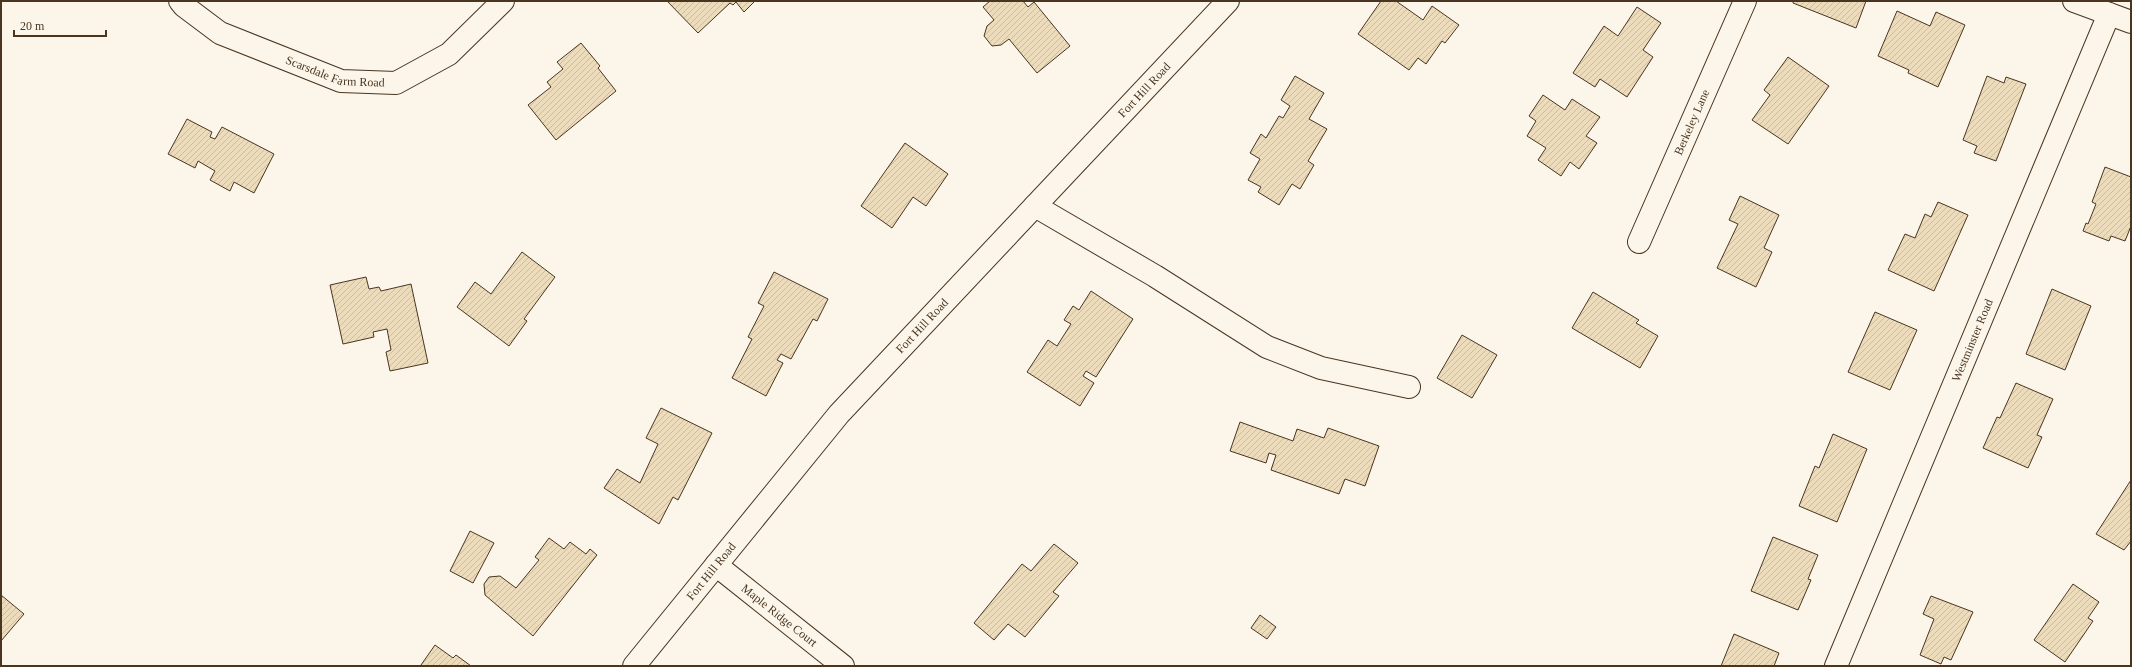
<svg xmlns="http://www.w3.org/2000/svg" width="2132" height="667" viewBox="0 0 2132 667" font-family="'Times New Roman',serif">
<defs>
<pattern id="building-hatch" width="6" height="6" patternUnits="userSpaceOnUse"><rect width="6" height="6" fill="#ecdcbc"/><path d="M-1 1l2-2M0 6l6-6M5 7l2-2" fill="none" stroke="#ccbda1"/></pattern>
</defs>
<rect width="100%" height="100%" fill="#fbf6e9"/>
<path fill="url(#building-hatch)" stroke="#4a3520" d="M667 1H755L744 12 736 2 733 5 730 3 698 33Z
M990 1H1023L1028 7 1034 2 1070 46 1037 73 1009 39 1001 45 992 46 984 36 987 26 994 20 983 7Z
M1381 1H1396L1423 20 1432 6 1459 25 1445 43 1442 41 1426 64 1418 58 1409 70 1358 34Z
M1793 1H1866L1856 28 1793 3Z
M1637 7 1661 23 1643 50 1653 57 1627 97 1600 79 1595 87 1573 73 1604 26 1618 36Z
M1897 11 1930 26 1936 12 1965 25 1938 87 1908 73 1909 70 1878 56Z
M581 43 600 66 598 68 616 91 556 140 528 105 551 87 547 82 563 69 557 62Z
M1788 57 1829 86 1788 144 1752 120 1770 95 1764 90Z
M1295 76 1324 93 1309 119 1327 129 1308 161 1314 165 1300 189 1292 184 1279 205 1258 192 1261 187 1248 180 1260 159 1250 153 1261 134 1266 138 1279 116 1283 118 1290 106 1281 100Z
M1987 76 2004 83 2006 77 2026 84 1996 161 1974 153 1977 146 1963 140Z
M1543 95 1565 110 1572 99 1600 117 1586 136 1597 143 1579 169 1570 162 1561 176 1538 160 1546 148 1527 136 1536 121 1529 116Z
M187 119 212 132 210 137 215 139 222 127 274 154 254 193 234 182 230 191 210 180 215 171 198 161 195 168 168 154Z
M905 143 948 174 926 206 913 197 892 228 861 206Z
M2105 167 2131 177V226L2125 241 2111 236 2109 241 2083 231 2086 223 2088 224 2096 204 2092 202Z
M1740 196 1779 215 1764 248 1772 252 1756 287 1717 268 1738 224 1729 220Z
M1938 202 1968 215 1934 291 1888 270 1905 234 1915 238 1925 214 1931 217Z
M522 252 555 277 524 319 527 321 509 346 457 307 475 282 491 294Z
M774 272 828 299 817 321 813 319 791 359 781 354 777 360 783 363 766 396 732 378 752 339 748 337 764 306 758 303Z
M366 277 369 289 379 287 381 291 411 284 428 363 390 371 386 352 391 350 387 329 373 332 374 337 343 344 330 285Z
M2052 289 2091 306 2065 370 2026 354Z
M1091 291 1133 319 1096 377 1086 371 1083 376 1094 383 1080 406 1027 372 1048 340 1057 346 1071 324 1064 320 1073 306 1079 310Z
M1593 292 1639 320 1636 323 1658 336 1640 368 1572 328Z
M1875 312 1917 330 1890 390 1848 372Z
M1462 335 1497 355 1472 398 1437 378Z
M2016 383 2053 399 2037 435 2042 437 2028 468 1983 448 1997 417 2000 418Z
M661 408 712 433 678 500 673 497 659 524 604 488 617 469 640 483 658 444 646 438Z
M1240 422 1293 441 1297 429 1324 438 1328 428 1379 446 1365 486 1345 479 1339 494 1271 470 1276 455 1269 453 1266 463 1230 451Z
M1833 434 1867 449 1837 522 1799 506 1815 466 1819 468Z
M2131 480V541L2124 550 2096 534Z
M470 531 494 543 473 583 450 571Z
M1773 537 1818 555 1808 579 1811 580 1798 610 1751 591Z
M549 538 564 549 570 542 586 554 590 549 597 555 533 636 485 595 484 584 489 577 500 576 516 588 539 560 535 557Z
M1054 544 1078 563 1053 592 1059 596 1025 637 1008 624 994 640 974 623 1022 564 1031 571Z
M2073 584 2099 602 2088 618 2093 621 2065 662 2034 640Z
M1 595 24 614 1 641Z
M1931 596 1973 612 1951 660 1944 657 1941 664 1920 655 1934 619 1923 614Z
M1260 615 1276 627 1267 639 1251 628Z
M1734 634 1779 653 1774 666H1721Z
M435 645 453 658 456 655 471 666H422L421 665Z"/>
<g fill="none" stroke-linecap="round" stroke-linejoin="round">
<defs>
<g id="minor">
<path id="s1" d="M180 1 184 6 220 33 341 81 396 83 449 54 503 1"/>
<path d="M2074 1 2131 22"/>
<path d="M1035 206 1155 276 1267 347 1321 368 1409 387"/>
<path id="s2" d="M1639 242 1745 1"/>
<path id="s3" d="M716 565 843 666"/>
<path id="s4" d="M634 666 839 414 1228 1"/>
<path id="s5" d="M1836 666 2109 14"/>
</g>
</defs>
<use href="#minor" stroke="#4a3520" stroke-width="24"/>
<use href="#minor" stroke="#fbf6e9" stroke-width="22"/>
</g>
<g text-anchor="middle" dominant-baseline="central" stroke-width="3" stroke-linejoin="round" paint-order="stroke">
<g font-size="12" fill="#4a3520" stroke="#fbf6e9">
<text stroke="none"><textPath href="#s1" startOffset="174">Scarsdale Farm Road</textPath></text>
<text stroke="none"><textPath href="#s4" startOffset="770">Fort Hill Road</textPath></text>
<text stroke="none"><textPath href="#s2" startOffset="131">Berkeley Lane</textPath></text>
<text stroke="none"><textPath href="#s4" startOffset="446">Fort Hill Road</textPath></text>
<text stroke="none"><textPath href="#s5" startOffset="353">Westminster Road</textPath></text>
<text stroke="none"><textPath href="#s4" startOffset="122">Fort Hill Road</textPath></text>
<text stroke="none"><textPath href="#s3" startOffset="81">Maple Ridge Court</textPath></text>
</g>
</g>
<rect width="2132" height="667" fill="none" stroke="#4a3520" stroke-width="4"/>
<path d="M14 30v6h92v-6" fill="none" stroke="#4a3520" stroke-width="2"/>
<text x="20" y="30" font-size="12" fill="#4a3520" stroke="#fbf6e9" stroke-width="3" paint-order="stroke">20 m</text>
</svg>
